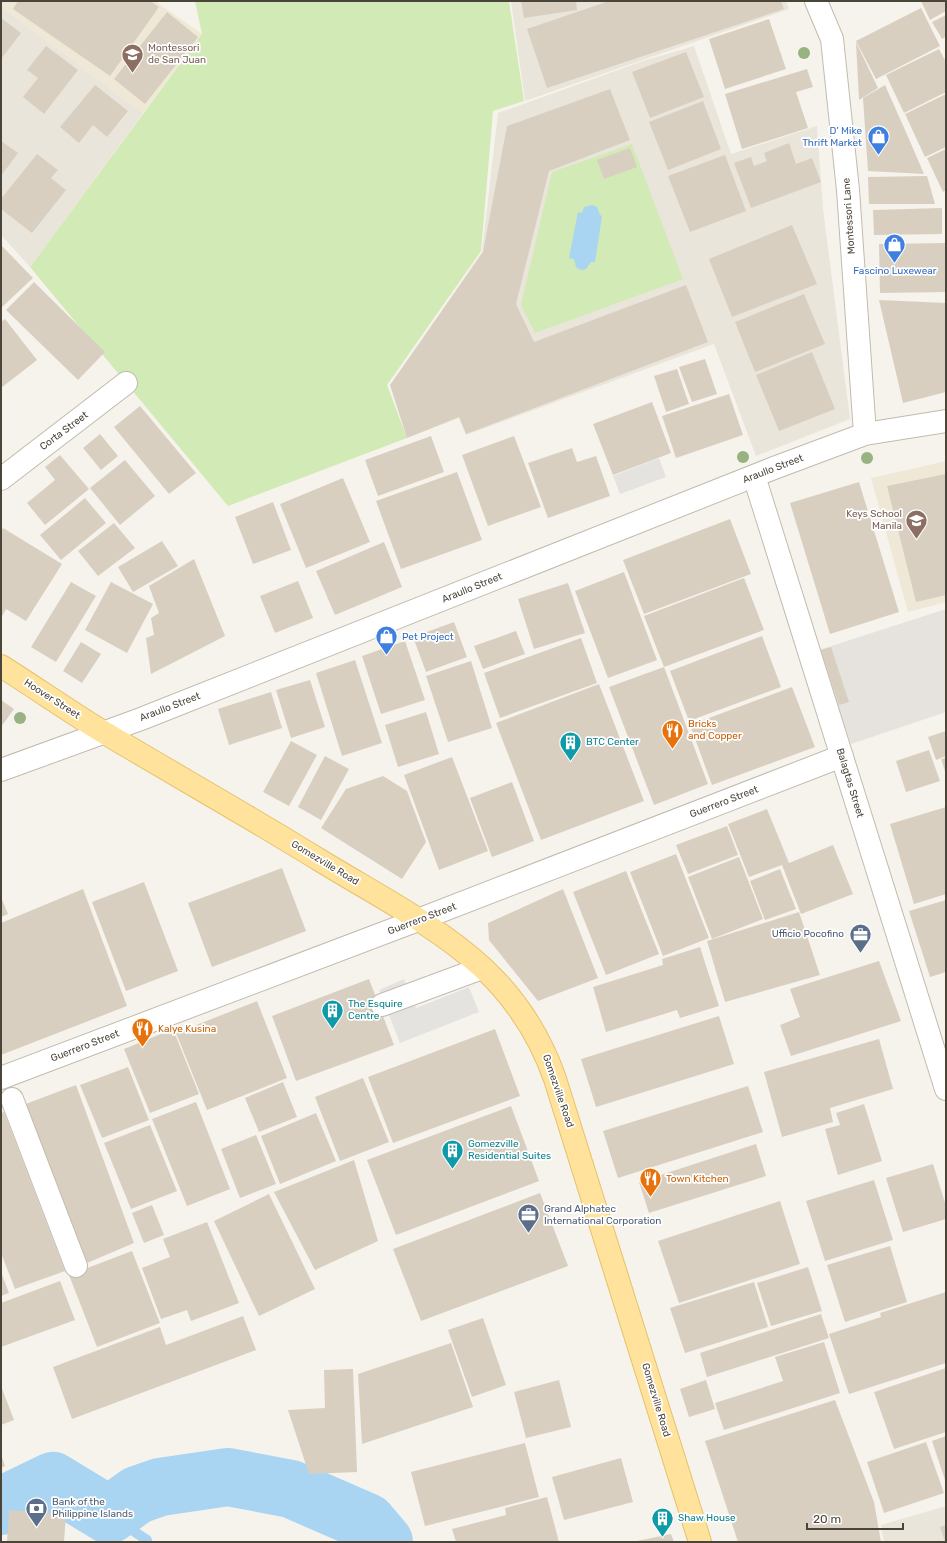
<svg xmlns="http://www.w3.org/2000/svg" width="947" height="1543" viewBox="0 0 947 1543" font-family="Rubik,sans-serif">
<rect width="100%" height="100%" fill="#f6f3ec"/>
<path fill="#eae5da" d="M511 1H786L789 9 525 101Z
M1 6 143 113 30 267 1 235Z
M694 46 731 154 817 126 823 209 850 419 756 456 714 344 466 435 459 418 407 438 391 385 482 252 498 113 643 61Z
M946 1506V1542H884L881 1525Z"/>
<path fill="#e6e2dd" d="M946 609V712L851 744 819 650Z"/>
<path fill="#efe8d6" d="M1 1H155L202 34 143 113 1 6Z
M946 461V602L908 612 871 478Z"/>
<path fill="#d2eab5" d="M195 1H509L524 101 493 111 481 251 387 385 407 438 228 506 30 267 202 34Z
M632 144 683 279 535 333 521 305 552 172Z"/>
<path fill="#e5e3e0" d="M659 458 666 477 620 494 613 476Z
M404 979 416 1008 469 987 479 1012 400 1043 379 990Z"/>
<path fill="#a9d4f2" d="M592 205 597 207 600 215 602 216 595 262H591L586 269 581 270 576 267 574 259 569 258 578 212 582 213 584 207Z"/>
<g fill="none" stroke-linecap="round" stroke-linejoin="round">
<path stroke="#a9d4f2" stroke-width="10" d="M109 1515 147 1540V1542"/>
<path stroke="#a9d4f2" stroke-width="58" d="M1 1506 53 1481 109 1515 137 1495 160 1487 228 1477 291 1489 367 1522 384 1542"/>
</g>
<path fill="#d8cfc1" d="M18 1H150L159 7 110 76 13 9Z
M521 1H576L577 10 524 18Z
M609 1H781L784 9 547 88 527 29Z
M921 1H946V11L930 20Z
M921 8 940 46 876 79 856 41Z
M167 12 198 37 145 104 114 79Z
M946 15V37L942 39 932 22Z
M1 18 21 33 1 59Z
M769 19 786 69 725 89 709 39Z
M856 42 878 88 859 100Z
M46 46 78 70 44 114 23 97 38 78 27 70Z
M939 49 946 62V92L904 113 886 75Z
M686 52 704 97 650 118 632 72Z
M807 69 813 87 796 92 808 128 742 149 725 94Z
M95 85 128 111 107 137 93 125 79 143 60 127Z
M885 85 909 139 924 174 868 171 863 98Z
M610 89 630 140 549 171 516 304 534 342 686 285 708 342 466 434 459 417 407 438 390 385 483 252 507 126Z
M946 94V147L925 157 905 114Z
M703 101 721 149 668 170 649 122Z
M1 141 18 153 1 176Z
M789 143 796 164 812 158 821 182 751 208 734 163 751 157 754 166 767 161 764 153Z
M630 148 637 167 604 179 597 160Z
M946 149V190L943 192 927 158Z
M37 154 58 170 51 178 66 190 32 233 1 209V199Z
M725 155 746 211 690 232 668 176Z
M927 176 935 204H869L868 177Z
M942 208V234L874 235 873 210Z
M792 225 817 284 732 317 709 259Z
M946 243V292L880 293 879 244Z
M1 245 33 278 1 308Z
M34 282 105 352 78 380 6 310Z
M804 294 825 344 755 372 735 322Z
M879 300 946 303V392L903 403Z
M5 319 37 360 1 388V322Z
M812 352 835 409 779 431 756 375Z
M705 359 717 394 692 402 679 367Z
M677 369 689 404 666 412 654 376Z
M729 394 743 435 676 458 662 416Z
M652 402 671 453 613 475 593 424Z
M140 406 196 473 169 494 114 427Z
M100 434 118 456 101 470 83 448Z
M431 436 444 472 378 496 365 460Z
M514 436 541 507 488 526 462 455Z
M572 448 577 462 596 456 610 496 548 518 528 463Z
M60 455 89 489 45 525 27 503 55 480 45 467Z
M125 460 155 496 120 525 90 488Z
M457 472 482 540 401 569 376 501Z
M946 474V595L916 602 887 486Z
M343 478 370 542 306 568 280 504Z
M859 482 899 612 830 634 790 503Z
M85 498 106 523 61 560 40 535Z
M273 502 291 550 253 564 235 517Z
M730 519 751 574 644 614 623 560Z
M114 523 135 548 98 576 78 551Z
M3 528 62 564 26 621 6 609 1 618V532Z
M162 541 178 566 133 592 118 567Z
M384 542 402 587 335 615 316 571Z
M194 559 225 636 151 674 146 638 154 635 151 618 159 613 149 586Z
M624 572 657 660 608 678 575 591Z
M744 578 764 630 664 667 708 784 654 805 609 687 664 667 644 616Z
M298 581 313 618 275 633 260 596Z
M71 582 96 596 56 662 31 647Z
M111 582 153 604 127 653 85 630Z
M568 583 585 633 534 649 518 599Z
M454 622 467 657 426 672 413 637Z
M516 631 525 654 483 669 474 646Z
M762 636 781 687 689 721 670 671Z
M581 638 597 683 500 718 484 673Z
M405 641 425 700 381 714 362 656Z
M81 642 101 654 82 683 63 671Z
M831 647 849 702 839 705 821 650Z
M355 660 382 743 342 756 316 673Z
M471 661 492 728 448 742 426 676Z
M310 680 325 727 291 738 276 690Z
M599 684 644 801 541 840 496 723Z
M792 687 815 747 712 785 690 725Z
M271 692 282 728 229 745 218 709Z
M1 700 14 709 1 727Z
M426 712 439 754 398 767 385 725Z
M946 731V756L936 760 928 737Z
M291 741 317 755 289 806 263 792Z
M929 750 940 781 906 792 896 761Z
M325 756 349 769 321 820 298 807Z
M452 757 488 851 439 870 404 775Z
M946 758V774L941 759Z
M383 776 407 791 426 842 402 879 321 828 346 789Z
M512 782 534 841 492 857 470 798Z
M946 807V894L914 904 890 824Z
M767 809 789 863 833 845 853 894 801 914 782 865 749 877 728 824Z
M727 826 738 855 688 874 676 845Z
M676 854 709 938 663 956 630 872Z
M739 857 763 919 712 939 688 877Z
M282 868 306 931 212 967 188 903Z
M780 869 796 909 765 920 750 881Z
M626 871 659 954 606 975 573 892Z
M144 882 178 971 126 991 92 902Z
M83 889 127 1006 1 1055V923Z
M563 889 598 978 538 1001 489 940 488 923Z
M1 897 8 914 1 917Z
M946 900V972L930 977 909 911Z
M799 912 820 975 725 1002 707 941Z
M700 947 719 1006 680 1018 677 1010 606 1032 593 987 663 965 662 959Z
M879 961 901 1021 791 1056 780 1025 800 1017 790 989Z
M369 979 394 1045 296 1081 272 1016Z
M257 1001 287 1078 207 1110 176 1033Z
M719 1016 734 1064 596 1107 581 1059Z
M173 1029 199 1094 150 1113 124 1049Z
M495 1029 520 1096 393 1143 368 1077Z
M879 1039 893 1089 830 1108 833 1122 782 1137 764 1072Z
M128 1067 149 1120 102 1138 80 1085Z
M363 1078 389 1142 340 1161 315 1097Z
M283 1082 297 1117 259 1132 245 1098Z
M76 1085 134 1243 87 1263 23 1105Z
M748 1086 763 1132 618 1178 603 1131Z
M196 1102 230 1189 187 1206 152 1119Z
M864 1104 882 1161 838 1175 825 1129 840 1125 836 1113Z
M511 1106 539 1181 396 1235 367 1160Z
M4 1112 65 1271 15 1289 1 1253V1113Z
M316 1113 336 1161 280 1184 261 1136Z
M150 1125 177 1191 131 1209 104 1143Z
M256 1135 276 1184 240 1198 221 1149Z
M756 1144 766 1176 649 1213 639 1182Z
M354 1160 378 1241 315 1270 274 1192Z
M933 1164 946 1206V1219L903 1232 886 1178Z
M874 1180 893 1240 825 1261 806 1201Z
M540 1193 568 1266 421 1321 393 1249Z
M269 1194 315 1289 259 1316 214 1221Z
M780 1201 800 1264 679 1303 658 1241Z
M152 1205 164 1235 144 1243 132 1213Z
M207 1222 239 1303 191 1321 187 1310 161 1319 142 1268 170 1257 163 1239Z
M890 1246 907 1302 845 1322 827 1265Z
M132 1251 160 1323 97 1347 69 1275Z
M808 1267 822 1311 771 1326 757 1283Z
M1 1272 9 1293 1 1296Z
M60 1281 75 1320 1 1347V1303Z
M754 1282 768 1327 685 1353 670 1308Z
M946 1292V1363L849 1394 829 1334 881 1317 880 1313Z
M821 1314 829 1338 707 1377 700 1353Z
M243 1316 256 1350 72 1419 53 1367 160 1327 166 1345Z
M483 1318 506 1385 472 1397 448 1330Z
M824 1342 840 1393 724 1430 715 1403 783 1381 775 1357Z
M451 1343 473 1407 362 1444 358 1374Z
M946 1368V1432L894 1449 874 1392Z
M353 1369 357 1472 309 1474 288 1410 325 1408 324 1370Z
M559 1380 571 1427 526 1438 514 1392Z
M706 1380 715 1409 689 1417 680 1389Z
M1 1386 14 1420 1 1425Z
M835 1400 874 1502 881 1542H738L705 1441Z
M946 1436V1483L932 1441Z
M926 1442 944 1493 884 1513 867 1462Z
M525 1443 539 1497 425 1526 411 1472Z
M1 1454 5 1466 1 1468Z
M621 1458 633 1502 564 1520 552 1477Z
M547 1497 559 1542H456L452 1529 506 1515 505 1508Z
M9 1510 66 1514 64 1542H7Z
M946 1525V1542H945L940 1527Z
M671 1534 674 1542H637V1541Z"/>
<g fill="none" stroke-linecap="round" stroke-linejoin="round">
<defs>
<path id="minor" d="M816 1 832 39 848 190 865 434
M754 476 946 1089
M1 479 126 383
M1 770 141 719 774 468 865 434 946 421
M382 1005 482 968
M1 1078 418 920 842 756
M12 1099 76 1266"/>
<path id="major" d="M1 666C36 688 70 712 105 733 177 776 250 817 321 861 375 894 436 925 483 968 516 999 540 1036 555 1079L700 1542"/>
</defs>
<use href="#minor" stroke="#c2bbae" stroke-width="24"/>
<use href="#major" stroke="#e6c16a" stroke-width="24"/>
<use href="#minor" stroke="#fff" stroke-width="22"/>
<use href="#major" stroke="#ffe39c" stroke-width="22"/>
</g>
<g fill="#97b381">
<circle cx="804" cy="53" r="6"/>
<circle cx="743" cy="457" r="6"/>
<circle cx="867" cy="458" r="6"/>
<circle cx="20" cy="718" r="6"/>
</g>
<defs>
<symbol id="school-pin" viewBox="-11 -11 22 30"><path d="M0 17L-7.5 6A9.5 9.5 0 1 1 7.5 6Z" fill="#8d6e63" stroke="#fff"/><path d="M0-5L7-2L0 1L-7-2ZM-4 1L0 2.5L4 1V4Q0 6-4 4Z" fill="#fff"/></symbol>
<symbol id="shop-pin" viewBox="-11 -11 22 30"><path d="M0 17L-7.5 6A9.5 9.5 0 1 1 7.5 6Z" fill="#3f7fe0" stroke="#fff"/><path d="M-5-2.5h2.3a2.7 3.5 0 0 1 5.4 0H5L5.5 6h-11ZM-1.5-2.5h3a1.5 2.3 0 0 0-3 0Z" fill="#fff"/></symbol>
<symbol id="restaurant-pin" viewBox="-11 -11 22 30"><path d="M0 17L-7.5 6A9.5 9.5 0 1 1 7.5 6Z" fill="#e8710a" stroke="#fff"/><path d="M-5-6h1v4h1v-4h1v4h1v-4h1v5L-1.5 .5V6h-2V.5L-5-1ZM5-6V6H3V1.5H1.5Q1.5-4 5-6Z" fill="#fff"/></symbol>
<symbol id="building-pin" viewBox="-11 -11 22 30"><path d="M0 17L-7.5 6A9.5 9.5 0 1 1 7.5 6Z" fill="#0f9aa8" stroke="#fff"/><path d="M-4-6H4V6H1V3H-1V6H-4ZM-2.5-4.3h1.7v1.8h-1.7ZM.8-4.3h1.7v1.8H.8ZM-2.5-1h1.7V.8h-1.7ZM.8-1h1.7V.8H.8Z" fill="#fff"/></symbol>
<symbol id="office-pin" viewBox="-11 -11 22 30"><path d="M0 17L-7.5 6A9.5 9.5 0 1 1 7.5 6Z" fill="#5c6f8a" stroke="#fff"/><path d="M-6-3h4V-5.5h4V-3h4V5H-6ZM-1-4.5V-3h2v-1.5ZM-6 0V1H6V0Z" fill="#fff"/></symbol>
<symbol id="bank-pin" viewBox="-11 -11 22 30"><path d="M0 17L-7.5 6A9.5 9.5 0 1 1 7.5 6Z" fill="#5c6f8a" stroke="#fff"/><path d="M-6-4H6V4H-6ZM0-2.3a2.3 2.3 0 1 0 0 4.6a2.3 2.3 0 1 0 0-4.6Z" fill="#fff"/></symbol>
</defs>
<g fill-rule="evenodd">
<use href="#school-pin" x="120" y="42" width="25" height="34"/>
<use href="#shop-pin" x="866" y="124" width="25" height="34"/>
<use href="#shop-pin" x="882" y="232" width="25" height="34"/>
<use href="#school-pin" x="904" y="508" width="25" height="34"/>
<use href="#shop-pin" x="374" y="624" width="25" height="34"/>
<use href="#restaurant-pin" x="660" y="718" width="25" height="34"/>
<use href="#building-pin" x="558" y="730" width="25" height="34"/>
<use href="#office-pin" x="848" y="922" width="25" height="34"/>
<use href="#building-pin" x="320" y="998" width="25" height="34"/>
<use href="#restaurant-pin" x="130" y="1016" width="25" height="34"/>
<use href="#building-pin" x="440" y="1138" width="25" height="34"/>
<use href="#restaurant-pin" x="638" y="1166" width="25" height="34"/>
<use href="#office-pin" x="516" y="1202" width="25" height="34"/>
<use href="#bank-pin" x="24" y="1496" width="25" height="34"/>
<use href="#building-pin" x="650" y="1506" width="25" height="34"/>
</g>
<g text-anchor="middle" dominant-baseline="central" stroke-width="3.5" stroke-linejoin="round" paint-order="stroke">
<g font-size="10" fill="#785e54" stroke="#fff" text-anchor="start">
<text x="148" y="48">Montessori<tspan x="148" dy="12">de San Juan</tspan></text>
<text x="902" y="514" text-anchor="end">Keys School<tspan x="902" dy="12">Manila</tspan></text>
</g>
<g font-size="10" fill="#366cbe" stroke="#fff" text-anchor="end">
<text x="862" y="131">D' Mike<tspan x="862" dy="12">Thrift Market</tspan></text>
<text x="895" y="271" text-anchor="middle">Fascino Luxewear</text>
<text x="402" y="637" text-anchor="start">Pet Project</text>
</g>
<g font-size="10" fill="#4b4439" stroke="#fff">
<text transform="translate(849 216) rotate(-94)">Montessori Lane</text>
<text transform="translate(64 431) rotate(-37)">Corta Street</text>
<text transform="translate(773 469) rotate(-21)">Araullo Street</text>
<text transform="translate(472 588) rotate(-22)">Araullo Street</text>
<text transform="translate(52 699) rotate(33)">Hoover Street</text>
<text transform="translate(170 707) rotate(-21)">Araullo Street</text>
<text transform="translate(850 783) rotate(73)">Balagtas Street</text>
<text transform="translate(724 802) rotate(-21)">Guerrero Street</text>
<text transform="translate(325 863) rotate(31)">Gomezville Road</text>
<text transform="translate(422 919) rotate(-21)">Guerrero Street</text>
<text transform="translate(85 1046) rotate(-21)">Guerrero Street</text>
<text transform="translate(558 1091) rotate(71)">Gomezville Road</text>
<text transform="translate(656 1400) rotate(73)">Gomezville Road</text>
</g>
<g font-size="10" fill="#c56008" stroke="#fff" text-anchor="start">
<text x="688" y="724">Bricks<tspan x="688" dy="12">and Copper</tspan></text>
<text x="158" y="1029">Kalye Kusina</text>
<text x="666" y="1179">Town Kitchen</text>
</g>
<g font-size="10" fill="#0d838f" stroke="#fff" text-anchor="start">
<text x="586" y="742">BTC Center</text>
<text x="348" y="1004">The Esquire<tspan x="348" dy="12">Centre</tspan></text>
<text x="468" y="1144">Gomezville<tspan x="468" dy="12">Residential Suites</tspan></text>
<text x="678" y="1518">Shaw House</text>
</g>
<g font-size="10" fill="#4e5e75" stroke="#fff" text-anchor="start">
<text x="844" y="934" text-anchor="end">Ufficio Pocofino</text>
<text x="544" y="1209">Grand Alphatec<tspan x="544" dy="12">International Corporation</tspan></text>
<text x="52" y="1502">Bank of the<tspan x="52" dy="12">Philippine Islands</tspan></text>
</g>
</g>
<rect width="947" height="1543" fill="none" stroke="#4b4439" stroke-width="4"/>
<path d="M807 1523v6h96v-6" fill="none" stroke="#4b4439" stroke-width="2"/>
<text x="813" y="1523" font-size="12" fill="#4b4439" stroke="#ffffff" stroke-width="3" paint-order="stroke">20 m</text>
</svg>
